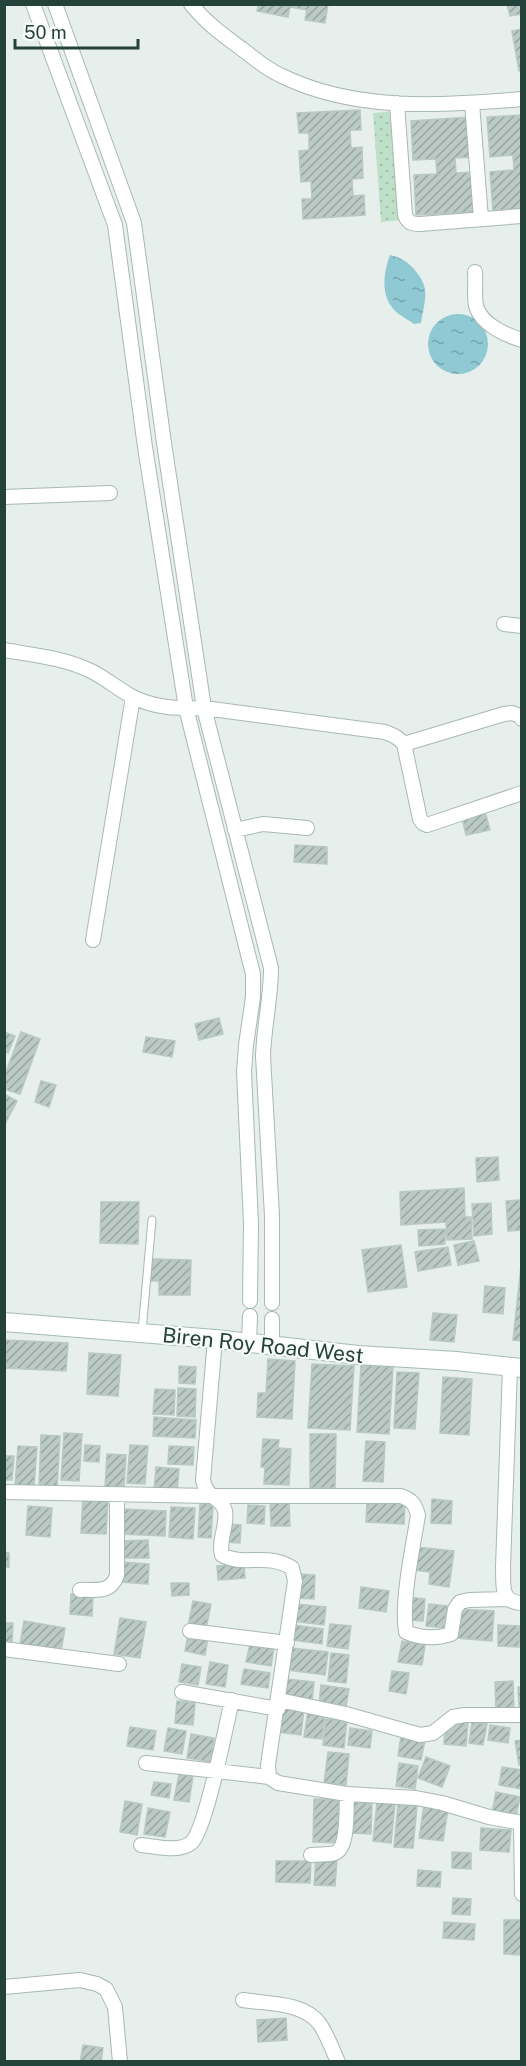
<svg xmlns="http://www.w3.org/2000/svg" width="526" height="2066" viewBox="0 0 526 2066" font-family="'Public Sans',sans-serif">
<defs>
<pattern id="park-dots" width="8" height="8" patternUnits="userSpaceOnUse" patternTransform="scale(1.5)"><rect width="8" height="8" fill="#bfe0c8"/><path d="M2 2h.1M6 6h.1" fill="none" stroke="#a4c1ad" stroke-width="1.8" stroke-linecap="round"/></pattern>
<pattern id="water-ripples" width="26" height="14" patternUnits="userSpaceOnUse" patternTransform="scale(1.5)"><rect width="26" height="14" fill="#8ec9d4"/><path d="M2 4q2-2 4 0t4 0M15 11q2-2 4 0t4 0" fill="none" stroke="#74a5ad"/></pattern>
<pattern id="building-hatch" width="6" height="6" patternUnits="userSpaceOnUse" patternTransform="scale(1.5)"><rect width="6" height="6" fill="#bbcac4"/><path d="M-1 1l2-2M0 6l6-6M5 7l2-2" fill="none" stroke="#98a6a0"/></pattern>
</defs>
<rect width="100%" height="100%" fill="#e6efeb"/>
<path fill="url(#park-dots)" d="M396 111 404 220 381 222 373 113Z"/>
<path fill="url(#water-ripples)" d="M390 255C402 258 406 261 414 269 431 289 425 298 421 323L414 324C407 319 395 313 391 306 381 291 384 271 390 255Z
M428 344a30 30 0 1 1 60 0a30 30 0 1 1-60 0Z"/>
<path fill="url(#building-hatch)" stroke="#b8c9c2" stroke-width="1.5" d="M259 4H328L325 23 305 20 307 10 290 7 288 17 257 11Z
M507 4H522V14L510 16Z
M522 29V70L519 71 512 31Z
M360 110 361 130H350L351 148 362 147 363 178 352 179 353 196 364 195 365 215 303 219 302 199H312L311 181 301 182 299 151 309 150V133H299L297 113Z
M522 115V210L493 212 490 172 514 170 513 155 490 157 487 117Z
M471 117 474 157 455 158 456 173 474 172 477 212 416 215 414 175 437 174 436 159 413 160 411 121Z
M485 812 490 830 466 835 462 817Z
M295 845 327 847V864L294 862Z
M219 1018 223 1034 199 1040 195 1024Z
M4 1032 15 1036 8 1053 4 1051Z
M21 1032 40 1039 20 1094 4 1089V1077Z
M146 1037 175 1041 172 1057 143 1052Z
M41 1081 56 1085 49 1107 35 1102Z
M4 1094 17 1101 4 1126Z
M498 1157 499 1180 477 1182 476 1158Z
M464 1188 465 1217H471L472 1239 447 1240 446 1222 401 1225 400 1192Z
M521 1200 522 1230 508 1231 506 1201Z
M101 1202H139L138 1244 100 1243Z
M491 1203 492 1234 474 1236 472 1204Z
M445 1229V1244L419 1246 418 1230Z
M474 1241 479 1261 458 1265 454 1245Z
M401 1245 407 1287 368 1292 362 1250Z
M448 1247 451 1265 418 1271 415 1252Z
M152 1259 191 1260 190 1295H159V1281H151Z
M521 1266H522V1341L513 1340Z
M485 1286 505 1288 503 1314 483 1312Z
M433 1313 457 1315 454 1342 430 1340Z
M4 1340 68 1343 66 1371 4 1368Z
M89 1353 121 1355 118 1396 87 1394Z
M268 1359 295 1361 292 1419 257 1417 258 1393H266Z
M312 1364 354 1366 350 1430 308 1428Z
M361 1365 393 1367 389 1434 357 1432Z
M179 1366 196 1367 195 1384 179 1383Z
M397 1372 419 1373 415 1429 394 1428Z
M443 1377 472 1379 469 1435 440 1433Z
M178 1388 196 1389 195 1417 177 1416Z
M155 1389 175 1390 174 1415 153 1414Z
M154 1417 196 1420 195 1438 153 1436Z
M64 1433 82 1434 79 1481 61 1480Z
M310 1434H336L335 1488H310Z
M41 1435 60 1436 57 1487H39Z
M263 1439 279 1440 278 1448 291 1449 289 1485 264 1484 265 1467H261Z
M366 1441 385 1442 383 1482 363 1481Z
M85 1445 100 1446 99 1462 84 1461Z
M130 1445 148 1446 145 1484 127 1483Z
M18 1446 37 1447 34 1487 15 1486Z
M169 1446 194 1447 193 1465 168 1464Z
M107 1454 126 1455 124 1487H105Z
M4 1456H14L12 1480H4Z
M156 1467 179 1469 177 1493 154 1491Z
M83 1496 108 1498 106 1534 81 1533Z
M270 1499H289L290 1526H271Z
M432 1499 452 1501 451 1524 431 1523Z
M367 1502 405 1503 404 1524 366 1522Z
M200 1503 213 1504 211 1538 198 1537Z
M248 1505 265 1506 264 1524 247 1523Z
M28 1506 52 1508 50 1537 26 1535Z
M171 1507 195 1508 193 1539 169 1537Z
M122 1509 166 1511 165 1536 120 1534Z
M227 1524 241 1525 240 1543 226 1542Z
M148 1540 149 1558H120L119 1541Z
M417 1547 454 1551 449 1587 429 1584 430 1572 414 1570Z
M4 1552 9 1553V1567H4Z
M121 1562 149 1564 148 1584 120 1582Z
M244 1564 245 1578 218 1580 217 1566Z
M298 1574 315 1575 314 1599 297 1598Z
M171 1583H189V1595L172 1596Z
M361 1587 389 1591 386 1612 359 1608Z
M71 1594 93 1595 92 1616 70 1614Z
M409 1597 425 1599 423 1621 407 1620Z
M193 1601 211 1604 206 1629 188 1626Z
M295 1604 326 1607 324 1625 292 1621Z
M429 1604 447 1606 444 1628 426 1626Z
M458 1609 494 1611 492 1641 456 1638Z
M120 1618 146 1622 140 1658 114 1654Z
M24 1621 65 1628 61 1651 20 1644Z
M4 1623H13L12 1642H4Z
M330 1624 351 1626 348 1649 327 1646Z
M294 1625 323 1629 322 1644 293 1640Z
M498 1625 520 1626 519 1647 498 1646Z
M188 1635 208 1638 205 1655 185 1651Z
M402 1641 425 1645 422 1665 398 1662Z
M250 1644 274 1648 271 1666 246 1662Z
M291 1648 328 1652 325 1675 288 1670Z
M331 1653 349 1655 346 1683 328 1681Z
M210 1662 228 1665 225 1687 206 1684Z
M182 1664 201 1667 198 1685 179 1682Z
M244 1669 270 1673 268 1688 241 1684Z
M392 1671 409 1673 406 1694 389 1691Z
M286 1679 314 1682 312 1702 283 1699Z
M513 1681 514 1710 496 1711 495 1682Z
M321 1685 349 1689 346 1707 319 1704Z
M518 1687H522V1709H519Z
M177 1701 195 1703 193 1725 175 1723Z
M281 1706 304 1709 301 1735 278 1732Z
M308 1711 325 1713 322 1739 304 1737Z
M326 1719 347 1721 344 1748 323 1745Z
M450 1720 468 1722 466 1746 444 1744 445 1729 449 1730Z
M472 1722 487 1724 483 1745 469 1743Z
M490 1725 510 1728 508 1743 488 1740Z
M130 1727 156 1731 153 1750 127 1746Z
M168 1728 186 1731 182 1754 164 1751Z
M350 1728 372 1731 370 1748 348 1745Z
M191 1734 214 1738 211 1762 187 1758Z
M401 1736 425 1740 421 1760 398 1756Z
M522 1740V1764L519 1765 515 1741Z
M328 1752 349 1754 346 1785 324 1783Z
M426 1757 450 1766 442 1787 418 1778Z
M399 1763 418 1766 415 1789 396 1786Z
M502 1767 522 1770V1789L499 1785Z
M179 1774 193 1776 189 1802 174 1800Z
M154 1782 171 1784 169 1798 151 1795Z
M496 1792 520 1797 516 1817 492 1813Z
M314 1799H339L338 1843 313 1842Z
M125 1801 142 1804 137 1835 120 1832Z
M351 1802 372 1803 371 1834 349 1833Z
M377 1802 395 1804 391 1843 373 1841Z
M398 1805 417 1806 413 1848 394 1847Z
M424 1805 448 1809 443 1841 419 1838Z
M148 1808 170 1812 165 1837 144 1834Z
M481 1828 511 1830 509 1852 480 1850Z
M452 1852 471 1853V1869L452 1868Z
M316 1857 337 1859 335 1886 314 1885Z
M276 1861H311L310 1883 276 1882Z
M418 1870 441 1872 440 1887 417 1886Z
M453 1898 471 1899 470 1915 452 1914Z
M504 1920H522V1955L504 1954Z
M444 1922 475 1924 474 1940 443 1938Z
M286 2018 287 2040 258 2042 257 2020Z
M83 2045 103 2048 101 2062H80Z"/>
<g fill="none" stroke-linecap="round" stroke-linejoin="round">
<defs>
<path id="lane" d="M142 1331 152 1220"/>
<path id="street" d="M33 4 115 225 145 447 186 708 253 974V997L246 1045 244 1072 251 1223 250 1301
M55 4 134 223 164 443 204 708 271 968C271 997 264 1026 263 1056L272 1216V1303
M191 4C206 23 223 35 242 49 254 58 266 69 280 75 354 112 442 106 522 99
M397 103 405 215C408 223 412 224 420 224L522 216
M472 103 481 219
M475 272C476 283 474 296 476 306 481 324 505 335 522 340
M4 497 110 493
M504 624 522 626
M4 650C34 655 64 658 91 671 105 678 117 688 131 696 153 708 179 709 204 708L385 732C393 735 398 737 404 744L420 819 423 823 427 825 522 793
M404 744 504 714 512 713 520 716 522 719
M235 830 263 824 307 828
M93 940 133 697
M215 1339 203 1480C207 1500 222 1497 225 1511 228 1525 218 1540 222 1555 243 1567 268 1552 292 1568L295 1581 268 1765 269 1777 278 1783 347 1794 416 1798 442 1803 489 1817 522 1823
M249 1343 250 1316
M272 1346V1319
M510 1367 503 1567C504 1585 499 1602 522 1603
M4 1492 211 1496H401C412 1500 415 1504 418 1515 413 1548 401 1600 406 1632 419 1638 437 1639 451 1634L455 1609 460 1602 469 1600 507 1599
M80 1590C96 1589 111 1594 117 1575V1495
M190 1631 287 1643
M4 1649 119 1664
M182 1692 278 1709
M279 1700 346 1714 420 1735 433 1733 453 1717 465 1715H522
M146 1763 269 1777
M521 1823 522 1894
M141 1845C155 1846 178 1853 191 1843 206 1830 226 1725 232 1700
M311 1855C318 1854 328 1855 335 1853 349 1848 346 1807 347 1794
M4 1987 80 1980 97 1984 106 1989 115 2007 120 2062
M243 2000C267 2004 303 2002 319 2023 327 2034 332 2049 338 2062"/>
<path id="secondary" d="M4 1322 215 1339 358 1355 456 1361 522 1368"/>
</defs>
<use href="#lane" stroke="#a8b8b2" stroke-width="9"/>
<use href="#street" stroke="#a8b8b2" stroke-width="16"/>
<use href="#secondary" stroke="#a4bbb3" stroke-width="20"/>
<use href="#lane" stroke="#fff" stroke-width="7"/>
<use href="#street" stroke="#fff" stroke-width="14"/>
<use href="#secondary" stroke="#fff" stroke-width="18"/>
</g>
<g text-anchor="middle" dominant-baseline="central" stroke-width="4.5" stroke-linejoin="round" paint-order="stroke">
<g font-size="21" fill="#24423a" stroke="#f7fbf9">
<text transform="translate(263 1345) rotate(6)">Biren Roy Road West</text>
</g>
</g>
<rect width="526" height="2066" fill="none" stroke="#24423a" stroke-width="12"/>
<path d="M15 39v9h123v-9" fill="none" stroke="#24423a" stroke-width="3"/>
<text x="24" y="39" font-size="18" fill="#24423a" stroke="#f7fbf9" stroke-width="4.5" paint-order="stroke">50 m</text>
</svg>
